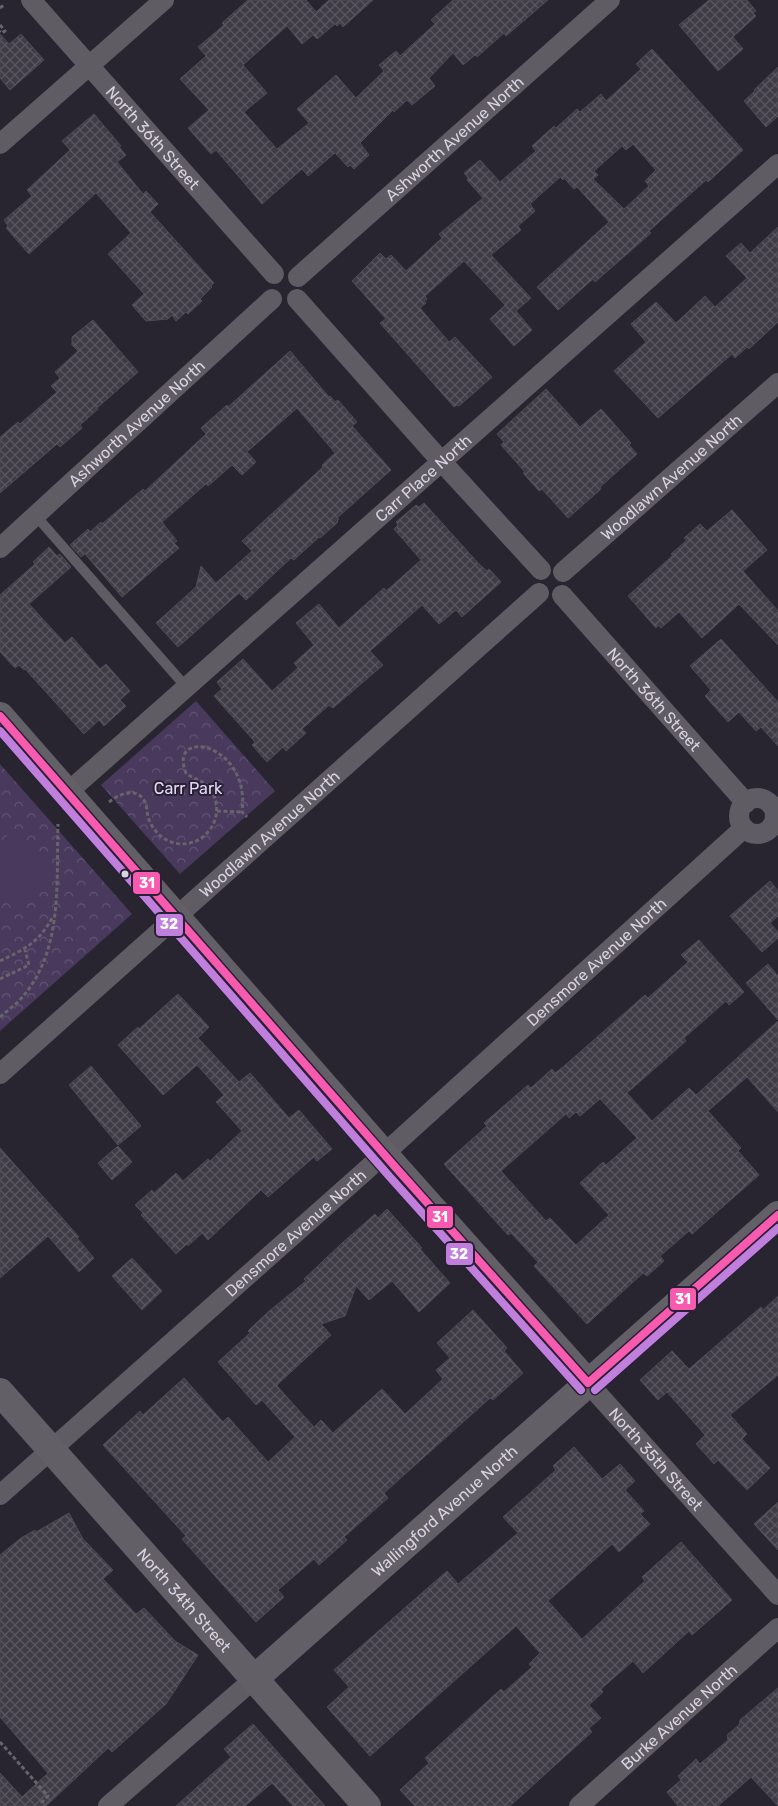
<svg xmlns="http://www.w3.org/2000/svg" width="778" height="1806" viewBox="0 0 778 1806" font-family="Rubik,sans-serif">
<defs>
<pattern id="forest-crowns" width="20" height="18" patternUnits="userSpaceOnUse" patternTransform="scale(1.25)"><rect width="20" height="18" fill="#48395d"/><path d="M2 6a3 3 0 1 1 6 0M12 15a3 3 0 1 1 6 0" fill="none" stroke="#625574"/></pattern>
<pattern id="building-cross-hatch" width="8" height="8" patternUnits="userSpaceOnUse" patternTransform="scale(1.25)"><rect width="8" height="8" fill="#403c46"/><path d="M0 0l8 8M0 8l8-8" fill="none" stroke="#5b5760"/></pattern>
</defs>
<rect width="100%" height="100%" fill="#292530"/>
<path fill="url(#forest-crowns)" d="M196 701 275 791 180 874 101 785Z
M0 764 132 914 0 1031Z"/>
<path fill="#48395d" d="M15 829 56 875 15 911 0 894V842Z"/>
<path fill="url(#building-cross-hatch)" stroke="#4e4a54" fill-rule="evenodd" d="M248 0H306L316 12 329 0H373L343 27 340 23 337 26 335 24 317 39 313 35 302 44 287 26 243 65 267 93 244 112 277 149 309 123 297 109 336 75 356 98 384 71 379 65 396 51 400 56 435 24 431 20 453 0H548L506 36 504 33 477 57 475 55 463 65 453 53 429 78 435 86 412 105 407 100 394 112 393 110 360 143 369 155 354 169 350 165 348 167 335 153 308 176 302 169 262 204 216 150 211 154 188 128 209 110 180 79 206 56 198 47 224 25 222 23Z
M709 0H747L756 11 753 13 756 16 733 37 743 49 718 71 679 25Z
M0 34 9 44 21 34 44 60 10 90 0 78Z
M652 49 743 150 708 182 706 180 649 231 651 233 595 282 593 279 558 310 537 287 609 222 577 187 574 189 564 178 563 180 560 177 530 204 535 211 518 226 521 230 491 255 531 298 516 311 532 330 514 346 490 319 505 305 464 261 425 296 427 299 424 301 426 303 420 308 449 342 455 337 492 377 459 406 457 405 454 407 380 323 386 319 352 281 380 253 386 259 391 255 406 271 442 238 439 234 483 198 467 180 468 178 464 173 480 160 500 182 536 151 532 146 554 126 556 128 577 109 580 112 601 94 606 101 641 69 636 64ZM633 144 656 170 645 181 649 186 624 209 593 179 598 175 594 171 622 146 626 150Z
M778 67V116L766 127 744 101 755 91 754 90Z
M94 114 121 146 119 147 126 155 117 162 143 194 146 191 158 204 150 212 214 283 211 286 212 287 200 299 202 301 188 314 186 312 176 321 172 315 168 319 146 321 132 305 144 294 108 254 131 233 96 193 29 254 6 228 8 226 4 220 32 196 27 190 70 150 62 141Z
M778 227V322L749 349 747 347 735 358 732 354 658 418 614 371 646 342 631 324 656 302 676 323 705 296 715 307 747 278 726 256 741 243 750 253Z
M93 320 138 372 97 408 98 409 80 425 82 428 60 447 57 444 0 493V437L18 422 20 424 57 392 51 386 60 378 55 372 78 351 72 345V337Z
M290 351 329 397 330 396 335 402 338 400 357 422 352 426 391 470 337 518 339 519 337 521 338 522 320 538 319 537 294 560 291 558 246 600 239 593 178 647 156 623 196 587 201 566 216 583 252 551 242 541 323 467 322 465 335 453 297 408 247 452 256 462 242 475 232 465 208 486 206 484 162 522 177 541 174 543 179 548 122 597 85 554 81 557 70 545 88 529 90 532 101 522 102 524 143 489 145 491 206 434 201 428 227 405 228 407Z
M546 389 580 427 601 409 631 443 629 445 637 454 600 487 601 489 568 518 542 489 539 491 523 473 525 472 501 445 504 442 497 434Z
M424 503 479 564 487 571 489 569 501 582 462 617 456 610 439 624 422 605 370 651 383 665 333 708 329 705 302 729 306 733 286 751 283 747 267 762 252 745 255 742 214 696 222 689 217 682 243 659 272 691 298 668 294 663 314 645 296 623 319 604 339 628 384 588 386 591 421 560 394 529 398 525 396 522 416 505 419 507Z
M732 510 767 550 743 571 778 611V645L739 604 702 638 679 612 661 628 658 625 656 628 628 596 673 555 671 554 687 540 684 538 700 524 707 531Z
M49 547 57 556 60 554 71 567 29 604 65 643 72 637 100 669 106 664 130 691 120 700 126 706 104 726 99 720 84 734 25 669 24 670 19 665 15 668 0 652V595L35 564 33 562Z
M721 639 778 702V746L761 727 756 731 739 712 728 722 705 696 711 690 690 666Z
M770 881 778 891V916L770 923 778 932V938L762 952 730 916Z
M699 940 744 992 729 1005 726 1001 684 1038 686 1041 627 1093 652 1121 689 1088 696 1095 778 1021V1112L747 1077 708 1111 741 1148 738 1151 759 1175 692 1234 689 1231 660 1256 664 1261 647 1276 643 1273 587 1324 534 1266 538 1262 511 1233 508 1235 444 1164 487 1126 484 1123 528 1085 531 1088 552 1069 555 1073 563 1067 645 995 648 998 688 962 681 955ZM600 1099 637 1138 606 1165 603 1162 580 1183 609 1215 576 1245 550 1218 546 1221 501 1171 566 1114 569 1118 576 1112 580 1116Z
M768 964 778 976V1020L746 983Z
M178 994 209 1027 198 1038 239 1082 250 1073 289 1118 299 1110 332 1149 317 1161 314 1157 268 1197 261 1190 208 1240 202 1233 188 1246 187 1244 176 1254 141 1215 143 1213 135 1205 152 1190 154 1193 176 1173 183 1181 208 1159 210 1161 242 1131 216 1102 224 1095 197 1065 163 1095 118 1045 138 1027 139 1029Z
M91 1066 141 1126 118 1145 69 1085Z
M118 1146 132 1162 112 1180 98 1163Z
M0 1148 79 1237 77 1238 94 1258 79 1272 48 1236 0 1278Z
M387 1209 422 1248 420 1249 450 1283 419 1312 392 1281 369 1300 356 1286 345 1316 321 1324 331 1335 278 1384 277 1386 314 1427 321 1420 333 1433 382 1389 405 1414 443 1379 436 1370 450 1358 437 1343 473 1310 507 1348 504 1351 523 1373 493 1400 490 1398 384 1493 388 1498 344 1537 347 1540 319 1565 314 1559 278 1590 284 1597 256 1622 182 1539 186 1536 103 1445 140 1411 143 1415 184 1378 223 1422 228 1417 268 1462 295 1437 262 1400 256 1405 218 1362 250 1333 248 1331 268 1312 306 1281 304 1279 341 1244 375 1214 378 1218Z
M132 1258 162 1291 142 1310 112 1276Z
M778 1296V1375L730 1415 747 1434 742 1439 770 1468 747 1490 718 1460 714 1464 696 1444 705 1435 667 1392 658 1400 640 1380 672 1351 689 1369 761 1307 763 1310Z
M574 1447 602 1479 620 1464 635 1481 625 1490 644 1511 640 1514 650 1524 619 1552 612 1544 548 1601 582 1639 645 1581 642 1577 681 1542 732 1600 692 1635 689 1631 643 1673 633 1661 601 1689 603 1692 589 1705 601 1718 589 1728 592 1732 510 1806H415L400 1790 429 1763 425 1758 501 1689 504 1692 532 1667 529 1664 540 1653 516 1626 370 1756 327 1707 349 1687 334 1670 447 1571 458 1584 518 1533 503 1517 556 1470 553 1466Z
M778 1502V1550L754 1524Z
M69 1513 83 1539 113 1570 103 1579 136 1614 144 1608 175 1641 198 1655 166 1704 112 1752 108 1748 46 1806H0V1773L22 1797 48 1773 0 1717V1555L21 1538 35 1530 36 1532Z
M778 1688V1806L751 1777 718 1806H678L667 1792 681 1780 678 1776 696 1759 700 1764 728 1740 727 1735 739 1725 740 1720Z
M253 1724 325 1806H293L272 1783 245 1806H176L231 1757 224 1749Z"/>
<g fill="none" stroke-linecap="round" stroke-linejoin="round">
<path stroke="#67646c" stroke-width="3" stroke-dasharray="4 2.5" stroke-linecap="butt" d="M0 8 5 4
M0 25 5 31 2 33 0 31
M109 802C119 794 137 786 145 802 147 806 147 812 148 817 153 832 165 843 181 844 192 844 201 840 208 832 219 820 220 799 208 786 202 780 193 779 186 773 167 727 251 742 242 812L247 817
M217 811 242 812
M0 961C25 949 40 942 53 916
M0 979 29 965 25 950
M0 1017C6 1012 12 1007 18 1002 64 954 56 884 58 824
M0 1742 48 1796 42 1802 43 1806"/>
<path stroke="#5f5c64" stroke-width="10" d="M36 516 187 688"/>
<g stroke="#5f5c64" stroke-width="20">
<path id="s1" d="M31 0 274 274"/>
<path d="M0 144 164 0"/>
<path id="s2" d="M298 277 610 0"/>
<path d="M297 299 441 461 541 570"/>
<path id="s3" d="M0 548 272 299"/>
<path id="s4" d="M563 572 778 383"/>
<path id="s5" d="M562 595 746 803"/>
<path id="s6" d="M68 792 778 164"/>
<circle cx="757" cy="816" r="18"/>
<path id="s7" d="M0 1074 539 593"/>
<path id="s8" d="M588 1383 778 1595"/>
<path id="s9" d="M0 1495 364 1172 744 828"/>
<path d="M108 1806 254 1679"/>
<path id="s10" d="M579 1806 778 1628"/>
</g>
<g stroke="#625f67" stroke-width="28">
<path d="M0 716 397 1169 588 1383"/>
<path id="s11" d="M0 1392 367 1806"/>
<path id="s12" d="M254 1679 778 1215"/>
</g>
<defs>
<path id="bus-1" d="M0 716 397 1169 588 1383
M588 1383 778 1215"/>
<path id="bus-2" d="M0 731 389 1176 581 1390
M595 1390 778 1228"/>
</defs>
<use href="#bus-1" stroke="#282035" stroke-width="11"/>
<use href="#bus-2" stroke="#282035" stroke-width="11"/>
<use href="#bus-1" stroke="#f75aaf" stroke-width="8"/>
<use href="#bus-2" stroke="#c07fdc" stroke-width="8"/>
</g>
<circle fill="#d8d2e1" stroke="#282035" stroke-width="2" cx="125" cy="874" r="4.5"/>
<g text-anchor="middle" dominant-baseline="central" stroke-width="4" stroke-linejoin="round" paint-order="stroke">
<g font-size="16" fill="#d8d2e1" stroke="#282035">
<text stroke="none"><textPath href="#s1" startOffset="184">North 36th Street</textPath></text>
<text stroke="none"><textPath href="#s2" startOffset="209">Ashworth Avenue North</textPath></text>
<text stroke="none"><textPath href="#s3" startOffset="185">Ashworth Avenue North</textPath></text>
<text stroke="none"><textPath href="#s6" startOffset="474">Carr Place North</textPath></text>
<text stroke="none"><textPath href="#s4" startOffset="144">Woodlawn Avenue North</textPath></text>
<text stroke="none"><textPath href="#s5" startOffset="139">North 36th Street</textPath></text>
<text stroke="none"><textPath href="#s7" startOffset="361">Woodlawn Avenue North</textPath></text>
<text stroke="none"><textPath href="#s9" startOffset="800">Densmore Avenue North</textPath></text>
<text stroke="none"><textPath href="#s9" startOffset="395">Densmore Avenue North</textPath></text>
<text stroke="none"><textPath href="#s8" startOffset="102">North 35th Street</textPath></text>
<text stroke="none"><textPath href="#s12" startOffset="254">Wallingford Avenue North</textPath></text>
<text stroke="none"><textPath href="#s11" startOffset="278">North 34th Street</textPath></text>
<text stroke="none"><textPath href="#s10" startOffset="134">Burke Avenue North</textPath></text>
</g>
<g font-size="16" fill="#e4d9f5" stroke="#282035">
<text x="188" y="788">Carr Park</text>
</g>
</g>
<g stroke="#282035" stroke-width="2">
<rect x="132" y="871" width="29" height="24" rx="5" fill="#f75aaf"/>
<rect x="155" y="913" width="29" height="24" rx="5" fill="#c07fdc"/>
<rect x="426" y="1205" width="28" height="24" rx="5" fill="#f75aaf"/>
<rect x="445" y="1242" width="29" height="24" rx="5" fill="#c07fdc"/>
<rect x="669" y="1287" width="28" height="24" rx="5" fill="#f75aaf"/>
</g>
<g font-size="14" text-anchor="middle" font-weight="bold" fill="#fff">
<text x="147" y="888">31</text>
<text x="169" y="929">32</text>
<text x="440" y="1222">31</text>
<text x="459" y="1259">32</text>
<text x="683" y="1304">31</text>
</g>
</svg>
